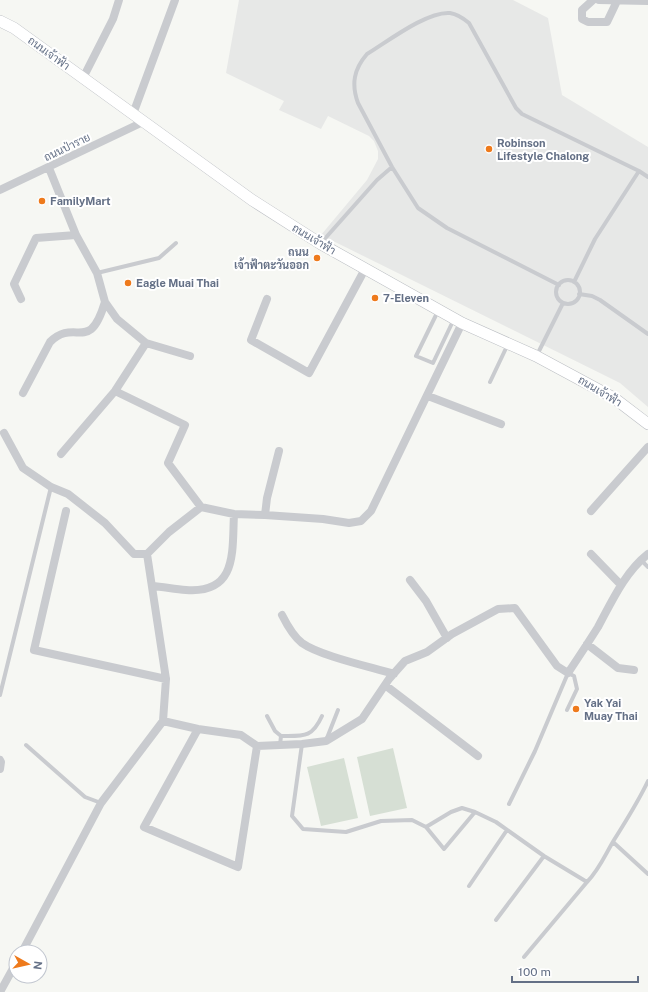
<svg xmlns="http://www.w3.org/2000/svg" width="648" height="992" viewBox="0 0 648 992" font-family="'Public Sans',Sarabun,sans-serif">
<rect width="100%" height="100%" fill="#f6f7f3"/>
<path fill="#e7e8e7" d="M239 0H513L548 18 562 95 648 147V407L620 383 321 235 367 180 378 159V151L374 141 369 136 328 116 321 129 279 110 284 101 226 73Z"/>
<path fill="#d6dfd4" d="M393 748 407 808 370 816 357 757Z
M344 758 358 818 321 826 307 767Z"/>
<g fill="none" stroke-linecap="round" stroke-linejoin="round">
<defs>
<path id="secondary" d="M0 21 14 28 252 200 321 244 462 323 536 356 614 398 648 424"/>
</defs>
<use href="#secondary" stroke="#bbbec3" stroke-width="12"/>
<path stroke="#c9cbcf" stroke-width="4" d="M321 243 377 180 392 167
M97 273 159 258 176 243
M556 292a12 12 0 1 1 24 0a12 12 0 1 1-24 0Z
M574 282 595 239 639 171
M559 285 447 228 418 208 392 167 358 103C351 84 354 69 367 54 387 42 427 11 450 13 457 14 463 18 469 23L516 108 522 114 639 171 648 177
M579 294 592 296 600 300 648 334
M438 311 416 356 433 363 454 319
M537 355 563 303
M490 382 508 344
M641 560 648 567
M0 695 51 487
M267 716 275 731 281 736 280 745
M281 736C304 736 312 738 322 716
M327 738 338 710
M302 744 292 816 303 829 346 832 381 821 412 820 426 827 451 812 462 808 475 812 496 822 544 856 587 882 524 957
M26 745 85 797 101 803
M509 804 535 751 568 673 574 676 577 689 567 710
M426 827 444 849 475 812
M613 842 648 874
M587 882C599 870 605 855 614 840 626 821 638 802 648 781
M469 886 507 830
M496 920 544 856"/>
<path stroke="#c9cbcf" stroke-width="8" d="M593 0 582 10V19L588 22H607L617 1
M599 0 648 1
M83 78 113 19 119 0
M133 114 175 0
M49 168 76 235 97 273 105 302 117 319 146 343 190 356
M0 190 143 122
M21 299 14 284 36 238 76 235
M267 299 251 340 309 373 365 269
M115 391 185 425 168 463 201 507 234 514 265 515 267 498 279 451
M23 393 50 342C76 317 89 355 105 302
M428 396 501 424
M4 433 23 468 51 487 68 494 105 523 134 554H147
M61 454 115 391 146 343
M66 511 34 650 166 679
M591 511 648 447
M265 515 323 519 349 523 361 521 371 511 462 323
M591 554 621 585
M410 580 426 601 447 638
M152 586C164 587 174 589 186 590 238 594 232 551 234 514
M282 615C287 625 293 636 302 643 320 656 371 667 394 674
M587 644 618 668 634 670
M385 685 478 756
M163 721 198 729 241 735 257 746 302 744 326 741 362 719 389 679 405 661 427 652 452 634 498 609 515 608 557 666 568 673C578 658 588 643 598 627 612 601 625 572 648 554
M198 729 144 827 238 867 257 746
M0 760 1 762 0 769
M22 952 101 803 163 721 166 679 147 554 169 532 201 507
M0 992 16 963"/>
<use href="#secondary" stroke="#fff" stroke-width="11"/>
</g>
<g fill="#ee7a1c" stroke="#fff" stroke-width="1.5">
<circle cx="489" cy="149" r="4"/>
<circle cx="42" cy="201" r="4"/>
<circle cx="317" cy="258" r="4"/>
<circle cx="128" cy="283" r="4"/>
<circle cx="375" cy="298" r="4"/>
<circle cx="576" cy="709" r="4"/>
</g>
<g text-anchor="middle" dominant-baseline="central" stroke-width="4" stroke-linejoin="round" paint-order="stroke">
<g font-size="11" fill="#647086" stroke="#fff">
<text transform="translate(49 53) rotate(36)">ถนนเจ้าฟ้า</text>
<text transform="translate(67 147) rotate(-26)">ถนนป่าราย</text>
<text transform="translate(314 239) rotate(31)">ถนนเจ้าฟ้า</text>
<text transform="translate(600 391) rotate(31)">ถนนเจ้าฟ้า</text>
</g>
<g font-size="11" font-weight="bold" fill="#647086" stroke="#fff" text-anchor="start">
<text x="497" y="143">Robinson<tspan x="497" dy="13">Lifestyle Chalong</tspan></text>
<text x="50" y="201">FamilyMart</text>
<text x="309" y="252" text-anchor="end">ถนน<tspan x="309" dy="13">เจ้าฟ้าตะวันออก</tspan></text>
<text x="136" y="283">Eagle Muai Thai</text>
<text x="383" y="298">7-Eleven</text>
<text x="584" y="703">Yak Yai<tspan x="584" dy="13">Muay Thai</tspan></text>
</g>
</g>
<g transform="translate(28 964) rotate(98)"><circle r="19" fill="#ffffff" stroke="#c1c6cf"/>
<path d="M0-3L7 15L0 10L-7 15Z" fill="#ee7a1c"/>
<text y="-6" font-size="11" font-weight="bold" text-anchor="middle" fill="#647086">N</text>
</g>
<path d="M512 976v6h126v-6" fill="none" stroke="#647086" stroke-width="2"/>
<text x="518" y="976" font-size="12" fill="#647086" stroke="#ffffff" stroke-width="3" paint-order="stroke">100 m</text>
</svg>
